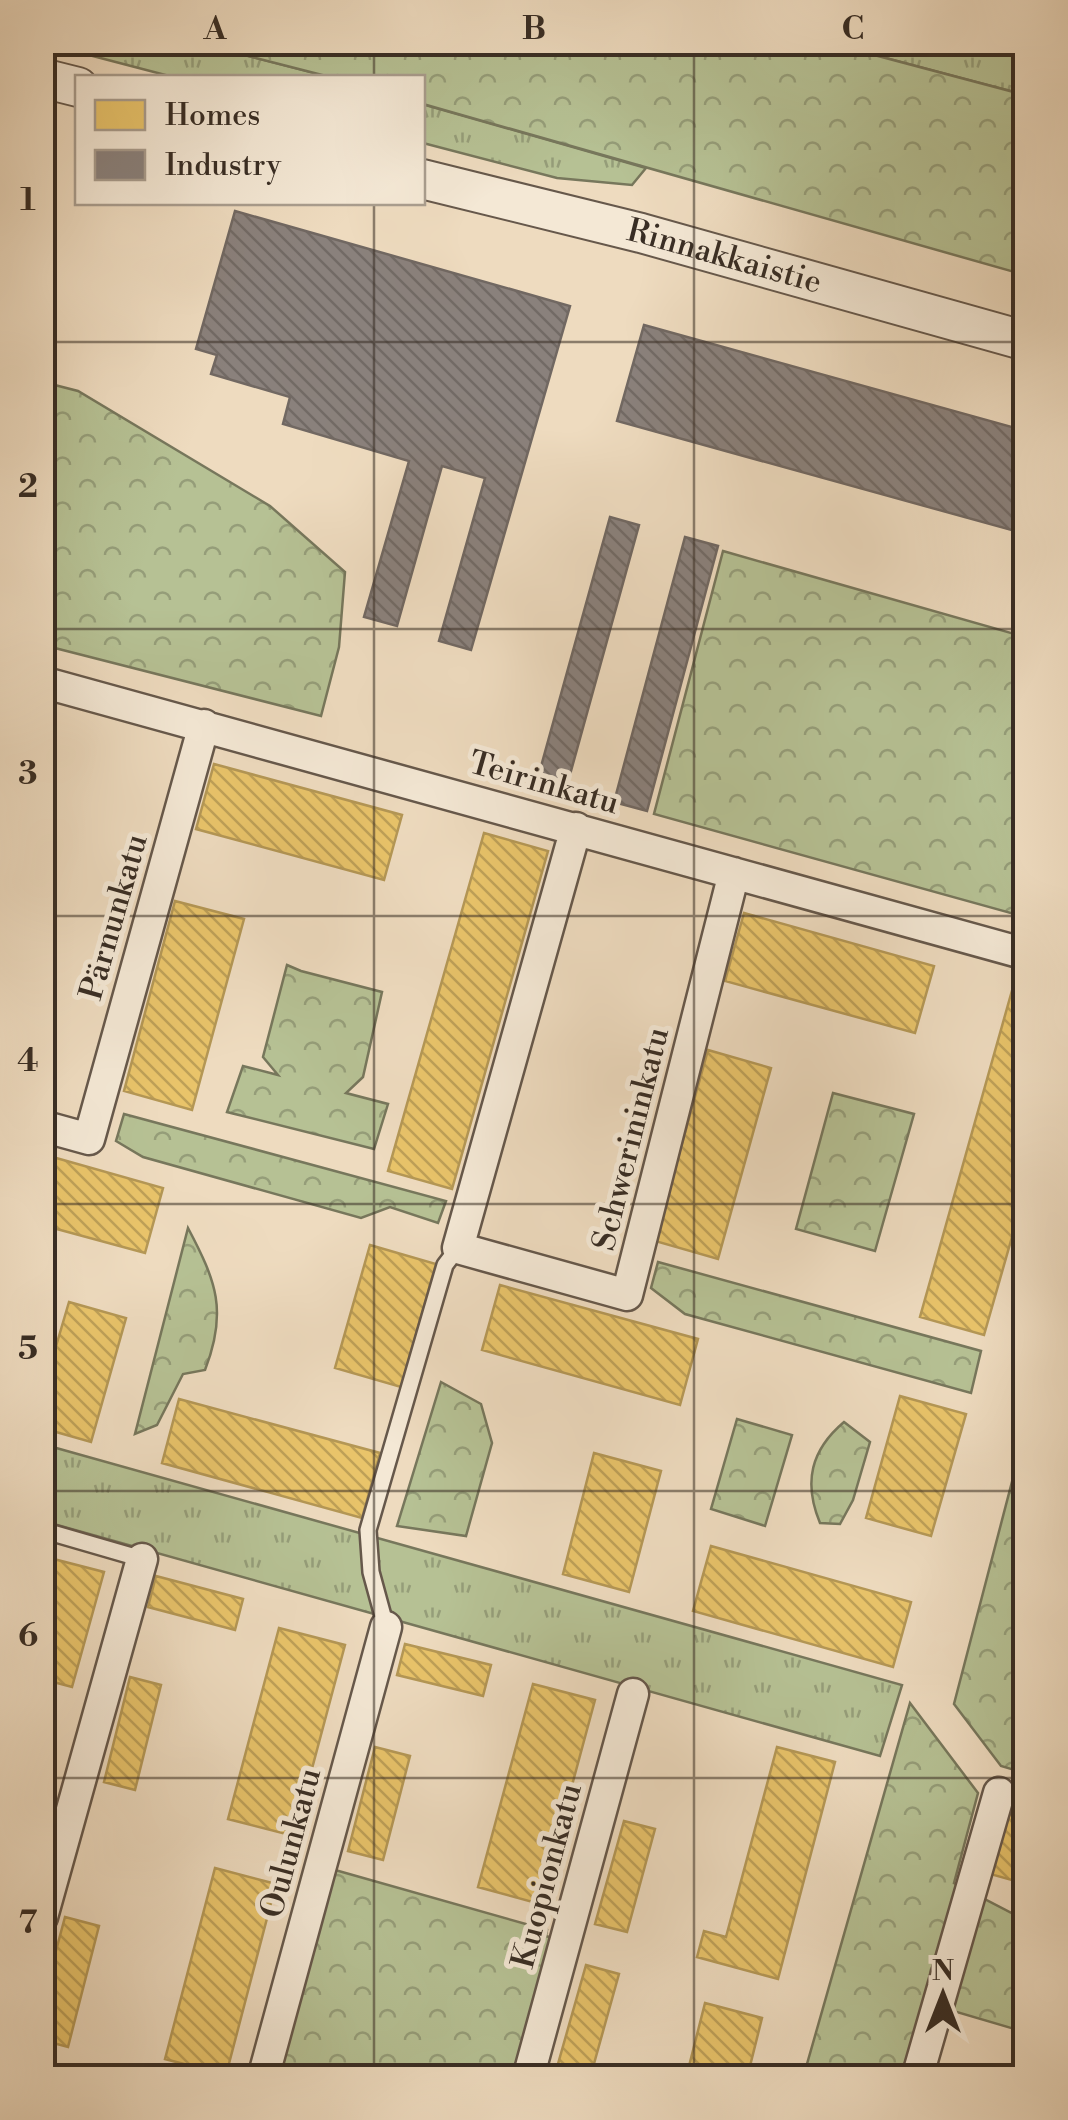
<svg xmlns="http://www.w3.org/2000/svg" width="1068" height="2120" viewBox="0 0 1068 2120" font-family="'Libre Bodoni',serif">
<defs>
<pattern id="grass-tufts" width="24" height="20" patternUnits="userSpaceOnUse" patternTransform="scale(2.5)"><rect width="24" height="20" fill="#b6c194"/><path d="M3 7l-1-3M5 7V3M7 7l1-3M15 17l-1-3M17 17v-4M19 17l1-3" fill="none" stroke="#959d79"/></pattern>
<pattern id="forest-crowns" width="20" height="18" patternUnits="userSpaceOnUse" patternTransform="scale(2.5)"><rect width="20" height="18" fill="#b6c194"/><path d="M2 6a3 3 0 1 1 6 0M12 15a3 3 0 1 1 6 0" fill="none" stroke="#959d79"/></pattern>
<pattern id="homes-back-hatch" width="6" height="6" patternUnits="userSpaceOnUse" patternTransform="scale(2.5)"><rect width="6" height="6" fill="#e9c46a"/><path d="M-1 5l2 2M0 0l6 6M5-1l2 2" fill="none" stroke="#bea057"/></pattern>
<pattern id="industry-back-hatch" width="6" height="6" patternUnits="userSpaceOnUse" patternTransform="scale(2.5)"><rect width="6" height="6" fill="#8a817c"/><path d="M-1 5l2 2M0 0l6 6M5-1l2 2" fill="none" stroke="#726a65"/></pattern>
</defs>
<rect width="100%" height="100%" fill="#eedbbf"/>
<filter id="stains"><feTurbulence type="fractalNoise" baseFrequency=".002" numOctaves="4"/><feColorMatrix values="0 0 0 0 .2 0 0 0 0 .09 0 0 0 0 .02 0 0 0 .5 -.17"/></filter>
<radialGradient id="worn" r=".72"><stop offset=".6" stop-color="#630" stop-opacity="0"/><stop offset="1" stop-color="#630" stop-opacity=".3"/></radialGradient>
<path fill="url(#grass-tufts)" stroke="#77775c" stroke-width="2.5" d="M43 43H198L330 77H173Z
M829 43H1017L1025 46V95Z
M422 104 646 168 632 185 557 178 423 143Z
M42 1444 902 1685 880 1756 43 1521Z"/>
<path fill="url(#forest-crowns)" stroke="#77775c" stroke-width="2.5" d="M198 43H829L1025 95V275L423 104 422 78 330 77Z
M43 382 78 391 270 506 345 572 339 647 321 716 43 645Z
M723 551 1025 637V917L654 814Z
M287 965 301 971 382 992 363 1077 346 1093 388 1104 374 1149 227 1112 243 1066 278 1075 263 1057Z
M833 1093 914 1114 875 1251 796 1229Z
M124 1114 446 1201 438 1223 390 1207 361 1218 143 1157 116 1141Z
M188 1228C216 1281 228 1311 205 1370L183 1374 157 1425 135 1434Z
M658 1262 981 1351 971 1393 685 1314 651 1288Z
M441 1382 481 1404 492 1443 466 1536 397 1526Z
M737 1419 792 1435 765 1526 711 1509Z
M844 1422 870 1442 853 1500 840 1524 820 1523C803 1482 811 1450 844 1422Z
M1025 1432 1026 1773H1025L1001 1766 954 1704Z
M910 1703 978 1793 954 1883 1025 1920V2032L923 2002 902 2077 803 2078Z
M321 1866 547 1930 546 1936 566 1942 528 2077 263 2078Z"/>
<path fill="url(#homes-back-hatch)" stroke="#b49755" stroke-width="2.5" d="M214 764 402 815 384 880 196 829Z
M484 833 548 851 452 1189 388 1171Z
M175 901 244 919 192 1110 124 1091Z
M744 913 934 966 915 1033 725 981Z
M1013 987 1026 991V1188L984 1335 920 1317Z
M708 1050 771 1068 718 1259 655 1241Z
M42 1154 163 1188 145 1253 42 1225Z
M370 1245 436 1264 401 1387 335 1368Z
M500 1285 698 1339 680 1405 482 1350Z
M69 1302 126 1318 91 1442 42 1428V1394Z
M900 1396 966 1414 931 1536 866 1518Z
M179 1399 380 1453 362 1518 162 1463Z
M594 1453 661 1471 629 1592 563 1574Z
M711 1546 911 1602 893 1667 693 1611Z
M42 1556 104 1572 72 1687 42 1679Z
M156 1576 243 1599 235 1630 148 1607Z
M279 1628 345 1645 294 1836 228 1819Z
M405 1644 491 1665 483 1696 397 1675Z
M130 1677 161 1685 135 1790 104 1782Z
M533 1684 595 1700 540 1904 478 1887Z
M375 1747 410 1756 383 1860 348 1851Z
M777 1747 835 1762 778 1979 697 1957 704 1931 726 1937Z
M1000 1812 1026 1819V1884L983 1872Z
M624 1821 655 1829 627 1932 595 1924Z
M215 1868 276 1884 226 2075 165 2059Z
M65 1917 99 1926 68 2047 42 2040V2003Z
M586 1965 619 1974 590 2078H554Z
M705 2003 762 2018 747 2078H686Z
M931 2063 985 2078H927Z"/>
<path fill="url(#industry-back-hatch)" stroke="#716862" stroke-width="2.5" d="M235 211 570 306 471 650 439 641 485 478 442 466 397 626 364 617 409 461 283 424 290 397 211 374 217 355 196 349Z
M644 325 1026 431V534L617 421Z
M610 517 639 525 566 789 537 781Z
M685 537 718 546 647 811 614 802Z"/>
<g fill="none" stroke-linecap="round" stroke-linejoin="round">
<defs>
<path id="service" d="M42 1530 142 1559
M386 1627 371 1572 368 1530 445 1265 458 1248
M999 1793 1026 1801"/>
<path id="minor" d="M42 682 1026 954
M576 828 458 1248 627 1295 734 873
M42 1126 89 1139 204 725
M42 1917 142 1559
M263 2078 386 1627
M528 2078 633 1694
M917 2078 999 1793"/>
<g id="tertiary">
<path d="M42 78 78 87"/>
<path id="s1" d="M422 179 641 233 1026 341"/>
</g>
</defs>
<use href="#service" stroke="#66584b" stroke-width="20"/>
<use href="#minor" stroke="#66584b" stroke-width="35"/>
<use href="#tertiary" stroke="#66584b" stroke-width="42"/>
<use href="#service" stroke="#f4e8d5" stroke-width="15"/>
<use href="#minor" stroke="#f4e8d5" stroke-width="30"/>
<use href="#tertiary" stroke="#f4e8d5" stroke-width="38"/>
</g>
<path fill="none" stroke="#382d24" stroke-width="2.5" stroke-opacity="0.55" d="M374 42V78M694 42V2078M374 202V2078M42 342H1026M42 629H1026M42 916H1026M42 1204H1026M42 1491H1026M42 1778H1026"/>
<g text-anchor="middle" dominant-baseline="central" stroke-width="10" stroke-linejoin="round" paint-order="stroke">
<g font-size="32" fill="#382d24" stroke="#f4e8d5">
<text stroke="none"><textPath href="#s1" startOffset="312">Rinnakkaistie</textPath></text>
<text transform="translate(544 783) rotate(16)">Teirinkatu</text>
<text transform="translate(114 917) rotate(-74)">Pärnunkatu</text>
<text transform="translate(631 1139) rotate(-76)">Schwerininkatu</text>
<text transform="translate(291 1843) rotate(-75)">Oulunkatu</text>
<text transform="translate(547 1876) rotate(-75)">Kuopionkatu</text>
</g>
</g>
<rect width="1068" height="2120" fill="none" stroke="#eedbbf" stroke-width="110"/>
<rect x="75" y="75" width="350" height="130" fill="#f4e8d5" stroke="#a99d8e" stroke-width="2.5"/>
<rect x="95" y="100" width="50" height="30" fill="#e9c46a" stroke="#a99d8e" stroke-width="2.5"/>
<text x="165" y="125" font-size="30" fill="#382d24">Homes</text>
<rect x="95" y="150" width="50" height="30" fill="#8a817c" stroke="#a99d8e" stroke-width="2.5"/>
<text x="165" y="175" font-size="30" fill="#382d24">Industry</text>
<g transform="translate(943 1995)" stroke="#f4e8d5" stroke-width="8" paint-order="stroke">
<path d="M0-8L18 38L0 25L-18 38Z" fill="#382d24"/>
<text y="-15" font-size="28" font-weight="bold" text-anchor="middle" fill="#382d24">N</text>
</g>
<rect x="55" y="55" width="958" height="2010" fill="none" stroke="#382d24" stroke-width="4"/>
<g font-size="32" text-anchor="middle" font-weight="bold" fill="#382d24">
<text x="215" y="39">A</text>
<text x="534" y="39">B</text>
<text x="853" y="39">C</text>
<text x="28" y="210">1</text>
<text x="28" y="497">2</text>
<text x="28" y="784">3</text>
<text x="28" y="1071">4</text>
<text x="28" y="1359">5</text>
<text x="28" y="1646">6</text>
<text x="28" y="1933">7</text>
</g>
<rect width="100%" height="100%" filter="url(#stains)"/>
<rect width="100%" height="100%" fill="url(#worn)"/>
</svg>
